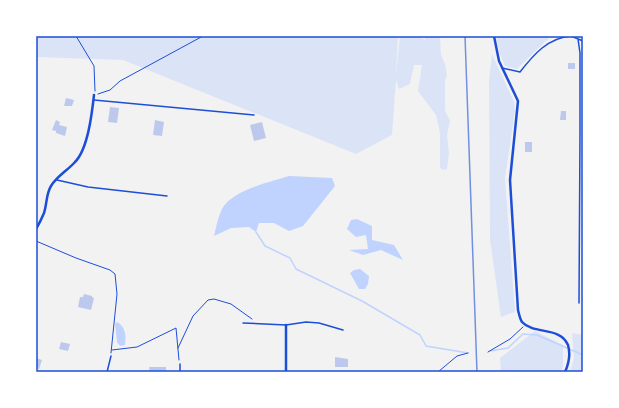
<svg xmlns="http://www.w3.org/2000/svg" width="619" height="408" viewBox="0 0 619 408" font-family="'Open Sans',sans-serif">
<rect width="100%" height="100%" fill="#f2f2f2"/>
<path fill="#dbe4f7" d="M36 36H398L396 75 400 36H419L425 40V36H440L441 55 445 64 447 75 445 81V110L450 121 447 135 449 153 447 169 442 170 440 167V133L436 115 418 91 422 65H414L410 84 399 89 396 80 392 135 356 154 123 60 36 57Z
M496 36H551L517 69 505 66 500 54Z
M492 54 514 102 515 111 505 178 515 312 501 317 490 240 489 81Z
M535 331 563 345V367L561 372H501L500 358Z
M572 333 583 335V372H570L574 358Z"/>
<path fill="#bfd3fe" d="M289 176 332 178 335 186 303 226 289 231 274 223H259L256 232 249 227 231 228 214 236C216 228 218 217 222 209 232 190 270 182 289 176Z
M357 219 372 226V240L394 245 403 260 381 250 363 255 349 250 368 249 366 235 356 237 347 229 351 220Z
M360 269 369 276 368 284 365 289H359L350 273 354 270Z
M117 322C126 327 126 336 125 345L120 346 117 342 115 324Z"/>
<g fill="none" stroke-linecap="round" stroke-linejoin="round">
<path stroke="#bfd3fe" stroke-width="1.5" d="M256 232 265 246 290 258 296 269 362 301 420 335 426 346 468 353
M490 351 508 348 523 334 537 335 583 355"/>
</g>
<path fill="#bdc9ec" d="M568 63H575V69H568Z
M66 98 74 100 72 106H64Z
M110 107 119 108 117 123 108 122Z
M561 111H566V120H560Z
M56 120 60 122 59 125 67 127 65 136 56 133V131L52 130Z
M155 120 164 122 162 136 153 135Z
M262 122 266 138 254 141 250 125Z
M525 142H532V152H525Z
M84 294 92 296V297L94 298 91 310 78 307 80 297H83Z
M61 342 70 344 68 351 59 349Z
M335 357 348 359V367H335Z
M36 358 42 360 39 369 36 368Z
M149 367H166V372H150Z"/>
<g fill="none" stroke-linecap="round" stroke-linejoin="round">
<path stroke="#1d4ed8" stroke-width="1" d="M76 36 94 66 95 91
M98 94 110 90 120 81 203 36
M36 241 76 258 110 270 115 274 117 294 111 353
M178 348 193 316 208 300 214 299 231 304 252 319
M112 350 137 347 176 328 179 360
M488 352 510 339 523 327
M438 372 457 356 468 353"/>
<path stroke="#1d4ed8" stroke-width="1.5" d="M571 36 583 41
M578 39 580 53V132L579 303
M502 68 520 72C534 54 548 38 571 36
M94 100 254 115
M57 180 88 187 167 196
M243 323 286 325 306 322 319 323 343 330
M180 364V372
M107 372 111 356"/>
<path stroke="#1d4ed8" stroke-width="2.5" d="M494 36 499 61 518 101 510 180 518 310C519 314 520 319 522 322 534 335 560 326 568 345 571 355 569 363 565 372
M36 229C39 224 42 218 44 213 47 204 46 194 51 186 57 176 67 171 75 162 88 149 92 113 94 95
M286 325V372"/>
<path stroke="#7290e2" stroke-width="1.5" d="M465 36 477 372"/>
</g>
<rect width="619" height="408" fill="none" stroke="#ffffff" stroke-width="74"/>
<rect x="37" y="37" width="545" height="334" fill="none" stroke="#1d4ed8" stroke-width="1.5"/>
</svg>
